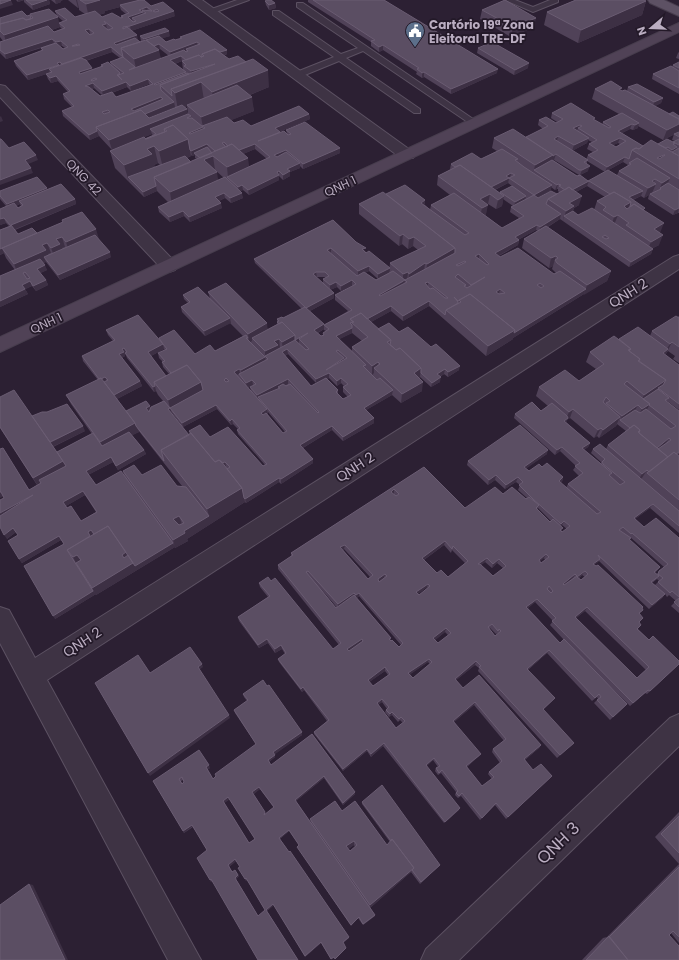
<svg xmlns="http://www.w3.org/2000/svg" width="679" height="960" viewBox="0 0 679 960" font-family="Poppins,sans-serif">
<rect width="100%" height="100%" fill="#2c2033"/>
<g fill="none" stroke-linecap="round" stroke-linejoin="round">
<defs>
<path id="lane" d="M237 0H249L213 13 206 11Z
M505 0H515L533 7 550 0H558V2L533 12Z
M297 3H303L479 123 475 126 472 125 363 51 346 58 420 109V113H414L339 61 300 77H294V73L334 57 273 15V11H279L341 54 358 48 297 7Z"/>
<path id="street" d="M188 0H202L413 152 415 155 413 158H401Z
M0 85 5 86 175 262 178 266 175 270 169 272 163 270 0 97Z
M679 255V269L47 680 201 960H168L0 643V607L9 610 35 658 673 257Z
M679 714V746L459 960H421L426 949 670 718Z"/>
<path id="secondary" d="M679 23V32L0 352V337Z"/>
<path id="primary" d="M648 0H664L679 7V16L650 3Z"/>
</defs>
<use href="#lane" stroke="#5c5162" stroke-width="2"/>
<use href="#street" stroke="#5c5162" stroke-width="2"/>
<use href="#secondary" stroke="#473d4d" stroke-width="2"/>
<use href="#primary" stroke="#473d4d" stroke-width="2"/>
<use href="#lane" fill="#3e3344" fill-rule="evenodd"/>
<use href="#street" fill="#3e3344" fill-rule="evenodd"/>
<use href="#secondary" fill="#504256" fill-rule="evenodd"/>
<use href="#primary" fill="#5d5164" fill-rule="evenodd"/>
</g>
<path fill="#504258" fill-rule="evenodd" d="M16 0H49L50 4 33 10 24 2V0L18 2Z
M51 0H63L60 1 61 2 56 4Z
M68 0H144L151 6 175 16 131 31 138 40 140 42 141 41 140 36H170L162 38 166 42 175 40 180 39V37L227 50V54L224 56 269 87 250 95 254 111 231 120 234 123 251 126 299 106 309 114 310 119 279 132 280 133 287 134 286 130 340 153 303 169 300 166V168L290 172V176L283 180 279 176V180L249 195 243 190 240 191 243 198 231 203 225 198 219 201 222 208 190 222 184 216 170 222 159 212 158 207 168 202 157 191 144 197 115 168 110 151 153 136 152 134 112 150 99 136 90 140 63 116 62 111 72 107 64 99 63 94 68 92 58 81 51 83 48 79 46 74 28 80 16 66 14 61 42 51 41 48 54 44 6 59 0 53V42L3 41 0 37V18L27 16 30 15 59 23 63 21 57 16 55 11 75 17 85 14 79 10V8H78ZM120 7 121 10 126 14 121 16V18L102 17 99 15 105 13V11ZM60 27 62 29 54 32 52 30ZM60 46H62L65 48 63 49ZM160 49 169 56 161 59 158 50ZM112 52 120 58 110 62 111 65H101L102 66 93 70 86 61ZM182 61 183 70 175 64ZM149 84 150 85 116 97 112 93 127 87 131 91ZM94 88 103 96H100L92 89ZM187 106 188 114 185 107ZM175 107 176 108 149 118V117ZM255 149 267 159 249 167 243 154ZM191 155 192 156 195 155V158L197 159 191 162 187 158 191 156ZM158 163 160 165 155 167 154 165ZM215 170 224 178 218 181Z
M308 0H384L497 73 451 94 424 77 422 78 416 74 417 72 383 50 379 52 371 46V42L308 2Z
M574 0H644L646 1 642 15 578 43 544 25 547 12 575 0Z
M265 1 275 3 276 8 269 10 266 5Z
M482 10 534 27 511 37 480 19Z
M478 48 528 68 514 75 477 53Z
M679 52V59L676 58 678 53Z
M679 62V94L652 79 653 74 672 67 673 65Z
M628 87 663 98 661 103 655 106 679 132 663 140 638 126V128L633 130 630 129 622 133 643 146 673 142 675 141 672 140 674 134 679 132V213H678L673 215 648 199 649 195 644 198 641 196 633 200 644 211 660 233 659 245 653 248 651 254 629 267 560 219 548 227 611 271 607 281 584 294 513 338V339L486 356 429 306 403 321 391 311 371 322 378 329 399 332 459 370 448 377 444 374 440 377V382L431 387 420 377 419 378 422 391 401 403 392 395 366 410 374 423 343 441 332 430 303 448 313 459V463L281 484 279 482 246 503 245 502 187 539 188 541 175 548V547L96 595 95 593 96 594 55 619 64 544 61 540 22 563 19 559 18 535 16 532 7 539 4 498 0 449 29 490 37 485 0 428V397L32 416 85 431 53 447 57 452 92 434 71 404 66 395 98 380 83 361 82 356 113 341 108 335 106 330 159 340V338L195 354 215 351 243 336 230 323 205 336 182 312 181 307 188 303 184 299 183 295 210 298 208 292 268 329 277 324V319L283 318 302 309 255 263 254 259 333 220 366 252 389 273 390 263 418 250 413 246 408 249 402 244 399 246 359 214V204L386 194 425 205 430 210 431 205 450 195 437 185 438 176 451 169H450L451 164 481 159 497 151 492 148 494 138 526 137 543 129 538 125 539 120 556 123 557 122 551 118 552 113 595 120 602 125 603 122 619 114 592 99 595 89 622 91H627ZM588 140 592 142 589 144 587 149 593 152 588 155 586 160 572 151 587 143ZM618 143 620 144 616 147 613 145ZM664 155H665L659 159 657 158ZM553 160H554L579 175 577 176ZM587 161 605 172 623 162 628 165 627 166 619 171 617 175 588 181 580 175 588 171 587 164ZM509 179 508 183 512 186 500 192V193L495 190 508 183ZM587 186 605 197 597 201 594 210 578 215 573 211 574 208 579 205 576 192ZM551 187 555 190 557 189H558V191L560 193 557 194 538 198H537L551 190ZM503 199 513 206 511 207 510 212 519 218 502 228 485 215 486 214 487 204H488L496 209 502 206ZM536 230 538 231 524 239 522 248 549 268 553 266 552 269 556 273 554 274 500 257 499 256 518 245 519 240H518ZM369 271 378 279 376 280 365 273ZM316 277H325L326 278 323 279V284ZM352 285 353 286 335 295V300L348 311 324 325V330L326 331 323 333V336H321L318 333 324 329 310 311 334 298V293L330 290 337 287 341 291ZM352 333 362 341 352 347V351L339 339ZM164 349 165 350 158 353 159 358 163 362H162L163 367 169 374 166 376 151 356ZM125 353 127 358 154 392 156 391 158 395 163 401 150 408V406L126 411 117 399 142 386 140 381 122 358 125 356ZM288 354 316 383 311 386 285 356ZM329 378 337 386 341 383 344 386 343 387V392L348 397 343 399 338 394V390L327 379ZM253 385V386L250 387 251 391 248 388ZM217 409 231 425 233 424 238 429 237 430 238 434 265 465 263 466 210 437 189 431 190 434 189 435 171 413H172L183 427ZM268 412 285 432 283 433 267 414H268ZM138 430 182 486H177L142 475 123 471 124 476 96 485 88 475 113 462 118 470 146 454 144 450 132 435 139 432ZM85 495 96 512 81 521 67 508 66 506Z
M48 190 75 199 76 204 15 230 18 234H37L63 223 62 220 99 239H98L111 257 60 280 46 262 43 263 47 270 40 273 46 280 48 285 36 291 32 286 25 289 28 294 0 307V276L15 270 6 258 4 253 0 255V230L9 226 6 223 0 225 6 206 0 199V191ZM20 204 21 206 18 208 16 206Z
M679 316V363L673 359 675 356 668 351 665 355 679 365V410L667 401V402L679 411V454L678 455 679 456V533L650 508 635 519 644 527 679 538V613L671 606 676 601 669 595 667 597 665 594 662 598 649 609 599 561 594 565 643 610 639 614V623L638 629 649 640 679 664 647 694 645 693 630 706 606 682 627 704 610 720 594 703 598 699 597 697 592 701 547 653 528 670 555 698 543 710 574 743 557 758 478 671 479 668 475 665 456 680 463 688 541 745 539 748 525 760 533 770 552 776 506 819 495 805 480 820 461 796 458 798 455 795 456 792 441 773 438 775 435 771 436 768 438 767 433 760 426 766 459 810 444 823 383 746 371 757 367 751 343 771 314 734V732L327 721 304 690 302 692 279 662 278 659 285 654 282 649 275 653 268 643 259 648 239 621 238 617 268 597 260 587 259 583 333 649 339 645 278 569V565L291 556V553L424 467 465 508 503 494 526 499 527 498 518 490 520 485 516 482 505 489 495 480 488 485 467 465 468 461 547 454 526 468 529 471 542 467 563 477 562 482 560 483 566 488 568 484 579 476 573 470 576 466 560 451 555 455 514 418 515 414 541 411 548 406 536 396 539 387 579 381 596 369 586 362 590 352 619 339 650 336 652 331ZM570 418 594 438 597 436 599 438 616 426 617 424 626 431 608 445 606 449H593L591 453 601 462V464L584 450 588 447 590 443 566 422 568 419ZM538 508 551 521 550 522 537 509ZM562 525 567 529 562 532 561 526ZM629 537H630L664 567 659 571 657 574 655 573 660 567 629 540ZM444 545 451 553 452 550 465 563 448 577 437 573 424 560ZM344 549 370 577 368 579 343 550ZM544 558 545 560 541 563 540 561ZM485 562 492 568 497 563 503 568 493 576 481 565ZM582 575 585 577 581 580 579 578ZM657 579 659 581 655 585 652 583ZM427 587 428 588 419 595 418 594ZM320 588 334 604 337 608H336ZM359 596 401 645 399 647 390 641 391 638 357 598ZM535 602 553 621 550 625 564 640 560 643 528 608ZM585 611 646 670 637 678 576 618ZM490 628 496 634 498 633 495 636 489 629ZM445 632 448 635 438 643 435 640ZM428 662 430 664 413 678 410 674ZM385 671 388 675 373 686 369 682ZM382 702 387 709 386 710 385 712 389 717 392 715 398 722 400 720 403 723 396 728 378 705ZM474 705 504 741 493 749 492 752 500 763 489 772 488 774 492 779 482 786 467 767 479 756 454 722Z
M243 694 302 732V735L274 754 275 757 269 762 271 765 312 734 355 794 343 805 324 778 296 801 311 823 310 819 342 811 387 845 390 842 362 804V802L440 865 420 884 411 872 370 908 375 915V916L363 925 358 918 351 926 298 848 297 847 299 845 289 831 280 839 349 938 343 943 346 948 335 959 334 957 331 959 321 943 305 957 274 905 267 911 298 960 212 881 211 882 210 880 207 850 193 827 184 833 183 831 153 781 210 768 207 770 213 779 256 744 235 713 234 710 247 701 244 697ZM183 780 184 782 182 783 181 781ZM260 789 274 808 265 815 253 794ZM230 799 255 839 249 843 224 803ZM354 845 355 847 350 851 348 849ZM236 861 240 867 245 879 246 881 247 880 265 910 258 916 236 879 239 876 233 872 229 867Z
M679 812V864L655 837Z
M679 864V943L671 933 669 935 679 960H582L603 938 607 937Z"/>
<path fill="#3d3044" d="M11 0 13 5 0 9V4Z
M18 0H24L18 2Z
M47 0H49L50 4 33 10 32 5Z
M55 0H63L60 1 61 2 56 4Z
M76 0H77L79 8H78Z
M80 0H142L120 5V7L105 11V13L89 18 86 4Z
M646 1 642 15 578 43 581 30Z
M275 3 276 8 269 10V5Z
M147 7 148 12 142 10 143 17 132 18V21L128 17 139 10Z
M174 11 175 16 131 31 130 26Z
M58 17 60 27 7 45 4 35Z
M536 18 534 27 511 37 513 27Z
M106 24 107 29 103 30 102 25Z
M89 29 90 34 86 35 85 30Z
M169 31 170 36 145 44 144 39Z
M137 35 138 40 115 48 114 43Z
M52 39 54 43 6 59 5 54Z
M61 41 62 46 57 47 56 42Z
M197 42 198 47 186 49V51L171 57 170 52Z
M159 44 160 49 134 59 129 55Z
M383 45V50L379 52V47Z
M111 47 112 52 63 68 62 64Z
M159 50 162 64 137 73 134 59Z
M227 50V54L205 63V58Z
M181 56 182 61 171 65 170 60Z
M60 62 61 67 49 69 50 73 28 80 27 75Z
M529 63 528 68 514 75 515 70Z
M215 64 217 74 194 81V83L173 91 171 89 172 91 169 92 164 89 192 78 191 71Z
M92 68 94 73 81 77 79 72Z
M498 69 497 73 451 94V89Z
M268 70 269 87 214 109 212 92Z
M186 72 187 77 160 85 155 89 154 84Z
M424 72V77L422 78V73Z
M56 76 58 81 51 83 50 78Z
M148 79 149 84 131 91 130 86Z
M126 82 127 87 103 96 102 91Z
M201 82 204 100 187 105V106L178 110 175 93Z
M93 83 94 88 86 91 85 86Z
M161 97 162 102 133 114 131 109Z
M252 97 254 111 205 131V128L203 127 204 132 189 138V133L203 127 201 117Z
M663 98 661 103 653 107 654 102Z
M174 102 175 107 134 123 99 130Z
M187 109 188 117 191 116 192 121 150 129 152 134 112 150 109 140Z
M309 114 310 119 276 133 275 128Z
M1 116 3 121 0 122V117Z
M639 123 638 128 633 130 635 125Z
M632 124 630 129 616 136 618 131Z
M679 124V132L663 140 667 130Z
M580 125 579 129 578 128 577 131 573 128Z
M97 131 99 136 90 140 89 135Z
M558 136 557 141 554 139Z
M589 138 587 143 572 151 574 145Z
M620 138 618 143 607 148 609 143Z
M188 139 191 156 163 168 159 151Z
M207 144 208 149 194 153 195 155 192 156 191 151Z
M255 144V149L222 163 218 160Z
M154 146 158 163 154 165 156 171 128 177 129 182 124 165 147 149Z
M677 147 675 152 670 155 672 150Z
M340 148V153L303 169V164Z
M286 150 287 155 275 160 274 155Z
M556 154 554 160 534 170 533 175 535 165 553 155Z
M36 155 38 160 26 165 25 160Z
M213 156 215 170 204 160Z
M625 157 623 162 605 172 607 167Z
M248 158 250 172 228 178 227 167Z
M300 163V168L290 172V176L283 180V175L287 169Z
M590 166 588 171 580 175 582 170Z
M31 168 33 173 0 185V180Z
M279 171V180L249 195 248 190Z
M217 172 219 186 172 206 170 192Z
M511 173 510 178 509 179 508 183 486 194 487 189 506 176Z
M670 178 666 188 661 189 660 188 662 183Z
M655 179 653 185 656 184 652 193 650 194 649 195 644 198 648 188 652 181Z
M589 181 587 186 566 197 568 192Z
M558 184 557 189 555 190 557 185Z
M242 185 243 190 239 192 238 187Z
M552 185 551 190 533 200 534 195Z
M156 186 157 191 144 197 143 192Z
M47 188 49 193 19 201 20 204 9 209 7 204Z
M643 191 641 196 627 202 629 197Z
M224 193 225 198 216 202 215 197Z
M242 193 243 198 231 203 230 198Z
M490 194 488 204 481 207 480 199Z
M504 196 502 206 496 209 498 200Z
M526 196 525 201 514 207 515 202Z
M582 196 579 205 574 208 571 216H564L563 221 566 211 569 203Z
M75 199 76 204 13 230 11 225Z
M425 200V205L420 208 421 203Z
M631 202 627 212 624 206Z
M221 203 222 208 190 222 189 217Z
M488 205 486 214 480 217 482 208Z
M679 208 678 213 673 215 675 210Z
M183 211 184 216 170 222 169 217Z
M561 214 560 219 539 232 540 227Z
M618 215 614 225 611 227 614 217Z
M4 218 6 223 0 225V219Z
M664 223 660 233 654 229Z
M537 225 536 230 514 242 515 237Z
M96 229 99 239 69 252 66 242Z
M403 234 402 244 399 246 400 236Z
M663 235 659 245 647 251 651 242Z
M62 237 65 247 62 248 64 254 55 258 51 248 56 239Z
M414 237 413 246 408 249 409 239Z
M519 240 518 245 494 258 495 253Z
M47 243 51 253 48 254 50 260 44 257 46 262 18 274 14 264 42 245Z
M2 248 4 253 0 255V249Z
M331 248V253L327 250Z
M455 248 454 258 426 274 427 264Z
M653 249 651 254 629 267 631 262Z
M110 252 111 257 60 280 58 275Z
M479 254V259L475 256Z
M556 256 553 266 549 268 551 258Z
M425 263 424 272 408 283 409 274Z
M45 265 47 270 39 274 37 269Z
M369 266V271L358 276V271Z
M390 268 389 273 378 279V274Z
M611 271 607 281 584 295 587 285Z
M316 272 317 277 313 279V274Z
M408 272 407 281 405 280 404 285 378 300 379 295 403 282V274Z
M46 280 48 285 36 291 33 286Z
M352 280V285L341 291V286Z
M30 281 32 286 24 290 22 285Z
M336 282 337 287 330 290V285Z
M428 282V287L425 283Z
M25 289 28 294 0 307V301Z
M500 289 499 294 496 292Z
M586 289 584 294 513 338V339L486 356 488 346Z
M334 293V298L306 313V308Z
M429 301V306L403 321V316Z
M391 306V311L364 326V321Z
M230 318 231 323 205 336 204 331Z
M267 323 268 332 252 338V341L249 343 248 334Z
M324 324V329L315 334 314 330Z
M352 328V333L336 341V336Z
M308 333 299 339V343L296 345 295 340Z
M295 335V344L283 351 282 342Z
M279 339 280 348 265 356V351L274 341Z
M672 342 666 354 660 358 663 353 666 350 670 344Z
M163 344 164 349 149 357 148 352Z
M124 348 126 353 125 354V356L120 359 119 354 122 349Z
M287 349 288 354 282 357V352Z
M265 357 266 362 242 375 241 370Z
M344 358V363L329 373V378L316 384V379L326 370Z
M378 362 377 370 374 368V373L372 375V366Z
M460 366 459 370 448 377V372Z
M421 368 420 377 412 382 414 373Z
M239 369 240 373 234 377V372Z
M445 369 444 374 436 379 437 374Z
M105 377 107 382 102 384 100 380Z
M441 377 440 382 431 387 432 383Z
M341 378V383L337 386V381Z
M288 379V384L280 388 278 387 279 389 258 397 259 400H258L257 395Z
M252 380 253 385 247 388 246 383Z
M666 380 661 389 658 388 656 393 642 400 644 395Z
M140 381 142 386 115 400 113 396Z
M201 382 204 395 170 408 168 400Z
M423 382 422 391 401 403 402 394Z
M155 386 156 391 154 392 153 387Z
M393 390 392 395 363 412 364 408Z
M650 404 645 413 637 418 642 409Z
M216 405 217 409 183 427 182 423Z
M638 405 633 414 620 420 618 425 622 416Z
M150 406 151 411 147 413 146 408Z
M170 408 172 413 169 414 168 409Z
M267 409 268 414 262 417 261 413Z
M573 409 570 418 568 419 566 422 562 425 564 421 566 419 569 412Z
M620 417 616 426 599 438 603 430Z
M374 418V423L343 441V437Z
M232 419 233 424 231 425 230 421Z
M135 423 139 432 104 450 100 442Z
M83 426 85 431 52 447 50 443Z
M332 426V430L301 449 300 445Z
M601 428 597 436 594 438 598 430Z
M669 438 666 443 653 453 656 449Z
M590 443 588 447 580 453 582 448Z
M562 447 560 451 555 455 557 450Z
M144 450 146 454 118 470 116 466Z
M548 450 547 454 523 471 524 467Z
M111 457 113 462 88 475 86 471Z
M313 459V463L281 484V479Z
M63 461 68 470 38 486 33 478Z
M225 462 226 466 219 470 218 466Z
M647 470 642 478 637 482 642 474Z
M496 475 495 480 488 485 489 480Z
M518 477 516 482 505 489 506 485Z
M563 477 562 482 557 485 559 481Z
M279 478V482L246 503 245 499Z
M242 488 245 502 187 539 188 541 175 548 173 540 184 531 209 516 207 509Z
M394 489V494L391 496V492Z
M83 491 85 495 66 506 63 502Z
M0 492H1L4 496 0 498Z
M33 495 0 519V513Z
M653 504 650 508 631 522 634 518Z
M179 516 182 524 176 527 173 519Z
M564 521 562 525 559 528 561 524Z
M13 528 16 532 7 539 4 535Z
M91 530 93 534 90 536 88 532Z
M59 536 61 540 22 563 19 559Z
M445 541 444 545 422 561V558Z
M173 543 175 547 96 595 92 588 133 563Z
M345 545 344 549 340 551V547Z
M126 552 130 560 126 563 122 555Z
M546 554 544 558 537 564 539 560Z
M77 555 82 562 77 565 73 557Z
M487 558 485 562 477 568 478 564Z
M499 559 497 563 492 568 493 564Z
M600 559 598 562 591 568 593 564Z
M585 571 582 575 575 580 577 577Z
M385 574 384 578 377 583 378 579Z
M575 574 573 578 561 588 563 584Z
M428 584 427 587 416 596V592Z
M93 591 96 594 55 619 53 616Z
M354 593V597L338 608V604Z
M359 593V596L356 599V595Z
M665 594 662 598 649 609 652 605Z
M537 599 535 602 525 611 526 607Z
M587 607 585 611 573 621 575 617Z
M446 628 445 632 433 642V638Z
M267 639 268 643 259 648 258 645Z
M362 639V642L347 652V649Z
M281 645 282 649 275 653V649Z
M549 650 547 653 525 672 527 669Z
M429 659 428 662 408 676V673Z
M476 661 475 665 454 682 455 679Z
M202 664 203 667 199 670 198 667Z
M385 667V671L368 683V680Z
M303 687 304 690 302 692 301 689Z
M555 698 541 712 543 709Z
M382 699V702L376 706 377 703Z
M475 702 474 705 452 724 453 721Z
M392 712V715L389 717 390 714Z
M229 715 230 718 150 776 148 773Z
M302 732V735L274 755 273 752Z
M384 743 383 746 371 757V754Z
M541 745 539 748 522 762 524 759Z
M367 749V751L343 771V769Z
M481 754 479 756 465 768 466 766Z
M275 755V757L269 762 268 760Z
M434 758 433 760 425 768 426 765Z
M209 765 210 768 207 770 206 767Z
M324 776V778L295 802V800Z
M259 787 260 789 253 795 252 792Z
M355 792V794L343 805V803Z
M228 797 230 799 224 803 223 801Z
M460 808 459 810 444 823 445 822Z
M192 825 193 826 184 833 183 831Z
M289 830V831L280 839 279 838Z
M354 841V845L346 851V846Z
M235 859 236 861 229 867 228 865Z
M414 868 411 872 370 908V905Z
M235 870 239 876 236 879 259 917 235 878Z
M29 884 33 885 68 960H65Z
M273 904 274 905 267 911 266 910Z
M321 942V943L305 957V956Z"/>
<path fill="#5b4e63" stroke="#6a5c72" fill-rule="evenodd" d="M0 0H11L0 4Z
M26 0H47L32 5Z
M80 0H100L86 4Z
M140 0H144L151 6 163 2 174 11 130 26 123 27V29L127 27 137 35 114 43 116 45 135 38 140 42 121 48 123 57 111 47 62 64 60 62 57 63 59 65 27 75 14 61 43 50 41 48 56 43 63 49 68 47 61 41 56 42 52 39 5 54 0 50V42L48 26 54 32 65 28 59 23 67 20 55 11 65 8 75 17 95 11 102 17 112 13 121 18 123 17 121 16 129 13 120 5ZM147 7 152 11 142 10 146 13 132 18 136 21 133 22 128 17 143 12 139 10ZM157 9 159 11 155 12 153 11ZM104 21 113 28 108 30 102 25 106 24ZM89 29 94 33 90 35 85 30ZM78 44 80 45 74 46H72Z
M267 0H271L275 3 269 5 265 1Z
M313 0H384L498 69 451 89 424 72 422 73 417 69 419 68 383 45 379 47 371 41 375 40Z
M505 0 536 18 513 27 482 10Z
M576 0H644L646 1 581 30 547 12Z
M49 9 58 17 4 35 0 31V24L23 18 26 20 33 18 30 14Z
M22 11 27 16 30 15 31 19 26 20 23 18 0 24V18Z
M165 28 169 31 144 39 140 36Z
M200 30 227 50 220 52 215 49 202 54V57H201L199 55 186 60 181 56 170 60 186 72 154 84 155 85 187 73 189 74 160 85 161 90 174 102 145 114 141 110 96 127 97 131 89 135 62 111 74 106 63 94 70 91 56 76 50 78 46 74 52 72 49 69 81 58 86 60 92 68 79 72 80 74 103 66 101 65 108 62 120 73 117 75 122 80 118 75 124 73 110 62 123 57 135 67 129 70 184 50 186 52 188 51 186 49 200 44 197 42 170 52 159 44 154 46 146 40 159 36 166 42 174 39 175 40 182 38 180 37ZM95 78 97 79 92 81 91 80ZM148 79 153 84 116 97 112 92 100 96 89 87 85 86 93 83 102 91 126 82 130 86ZM161 97 163 99 134 111 131 109ZM108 110 110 112 104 114 102 112Z
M146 40 159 50 134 59 121 48Z
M492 42 529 63 515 70 478 48Z
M215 49 229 59 238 56 246 62 171 89 172 96 160 85 215 64 191 71 184 66 186 65 182 61 199 55 201 57 204 56 202 54Z
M253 59 268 70 212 92 201 82 175 93 171 89Z
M679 62V68L673 65Z
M671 66 679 71V88L653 74Z
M611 81 622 88 619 89 622 91 625 90 679 119V124L667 130 595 89Z
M637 84 663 98 654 102 628 87Z
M237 85 252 97 201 117 187 105Z
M571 103 595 118 593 119 609 128 611 127 603 122 622 113 639 123 635 125 632 124 618 131 643 146 639 149 636 148 632 150 629 159 625 157 607 167 588 155 598 150 589 144 597 140 578 128 582 126 580 125 573 128 589 138 574 145 558 136 554 139 588 160 584 162 590 166 582 170H579L556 154 553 156V155L526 137 548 126 539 120 546 117 556 123 563 119 552 113ZM620 138 626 141 616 147 609 143Z
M182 105 187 109 109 140 96 127 141 110 149 118Z
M299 106 309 114 275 128 280 132 258 141 284 131 288 135 291 134 286 130 305 122 340 148 303 164 286 150 274 155 277 157 286 152 300 163 287 169 290 171 283 175 279 171 277 172 279 175 248 190 242 185 238 187 227 177 270 157 255 144 239 150 232 144 215 151 207 144 191 151 190 150 188 139 173 125 164 129 165 132 145 139 156 134 150 129 188 114 191 116 187 118H192L203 127 189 133 190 134 205 128 202 126 227 117 234 123 243 120 251 126ZM224 142 228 146 226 147 222 143Z
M673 112 679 116V119L669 114Z
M173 125 188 139 159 151 154 146 147 149 152 154 124 165 110 151 144 137 146 139 167 131 164 129Z
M513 129 553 155 535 165 494 138Z
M679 132V137L674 134Z
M0 139H1L9 148 24 142 36 155 25 160 31 168 0 180Z
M667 139 675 143 673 144 677 147 672 150 668 147 666 148 658 144Z
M679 139V145L673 142Z
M651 140 679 156V179L632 150 636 148 639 149ZM664 155H665L659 159 657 158Z
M232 144 248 158 227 167 213 156 205 159 204 160 217 172 170 192 154 177Z
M207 147 212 153 200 158 194 153Z
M679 148V156L672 152Z
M502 149 518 159 515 160 524 167 552 185 534 195 509 178 515 175 511 173 506 176 509 178 491 187 460 165 455 167 451 164 472 153 481 159Z
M185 156 191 162 154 177 156 186 143 192 128 177Z
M637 158 670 178 662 183 655 179 652 181 656 184 648 188 619 171 631 164 629 163Z
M552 160 577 176 580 175 588 181 608 170 643 191 629 197 645 208 643 210 634 204 630 207 631 202 614 192 610 194 589 181 572 190 569 187 565 190 559 186 561 185 558 184 557 185 534 170Z
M460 165 504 196 498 200 490 194 480 199 488 205 482 208 438 176Z
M37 177 47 188 7 204 0 196V191Z
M225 177 242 193 230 198 224 193 215 197 221 203 189 217 183 211 169 217 158 207Z
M668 183 679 190V208L675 210 650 194 661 189 660 188Z
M61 184 75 199 11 225 18 234 32 228 37 233 0 249V230L11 226 4 218 0 219V209L14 203 18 208 23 205 19 201Z
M405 185 425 200 421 203 465 235 469 233 431 205 454 193 502 228 524 216 511 207 534 195 538 198 551 191 557 194 548 199 546 204 561 214 540 227 537 225 515 237 519 240 495 253 500 257 518 248 554 274 560 271 586 289 514 333 515 330 470 294 458 301 454 297 458 302V303L446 310 445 315 429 301 403 316 391 306 367 319 361 313 350 319 353 322 350 323 352 325V328L336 336 366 365 363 366 377 380 380 378 393 390 364 408 374 418 343 437 332 426 300 445 313 459 281 479 279 478 245 499 244 498 242 488 227 469 230 467 225 462 222 463 219 460 215 462 189 431 200 425 210 437 228 427 263 466 267 464 237 430 240 428 232 419 230 421 216 405 182 423 170 408 168 409 189 435 161 450 164 461 136 426 135 423 126 411 146 401 150 406 146 408 149 412 151 407 164 401 170 408 203 390 201 382 187 365 171 373 162 362 165 361 158 353 167 349 163 344 148 352 166 376 154 382 155 386 153 387 125 353 127 352 124 348 122 349 124 352 119 354 140 381 114 395 104 382 108 380 105 377 101 379V378L99 379 82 356 115 340 106 330 138 315 163 344 159 338 174 330 195 354 210 345 215 351 246 335 248 338H246L265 357 241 370 239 369 234 372 267 409 261 413 263 415 266 413 283 433 287 431 258 397 280 388 278 387 283 384 286 386 290 384 318 413 319 412 288 379 257 395 250 387 256 384 252 380 246 383 239 374 268 359 265 356 295 340 306 350 309 349 299 339 308 333 295 340V335L282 322 279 324 277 322 279 321 277 319 282 317 283 318 305 307 324 324 314 330 321 336 324 335 323 333 329 329 324 325 352 310 335 295 356 284 352 280 341 286 336 282 330 285 323 279 329 276 325 272H316L313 274 334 293 306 308 254 259 333 220 356 242 366 248 362 249 366 253 369 251 390 268 378 274 369 266 358 271 331 248 327 250 357 276 364 272 376 280 393 271 405 280 379 295 380 296 407 282 405 280 455 253V248L386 194ZM479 254 489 264 487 265 475 256ZM465 261 466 262 458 266 456 265ZM458 274 471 285 485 277 467 288 464 286 466 285 455 277ZM428 282 448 298H445L433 288 430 289 425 283ZM540 283 544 286 541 288 537 285ZM500 289 505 293 499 294 496 292ZM287 349 316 379 329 373 337 381 341 378 348 384 343 387 351 395 343 399 336 392 338 390 326 378 311 386 282 352ZM338 350 347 358 326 370 344 358 336 351ZM226 378 229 381 226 382 224 380Z
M512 186 526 196 515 202 500 192Z
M569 187 582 196 569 203 574 206 566 211 548 199Z
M383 192 455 248 427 264 425 263 409 274 408 272 403 274 390 263 426 246 414 237 409 239 403 234 400 236 359 204Z
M614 192 631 202 624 206 627 209 634 204 664 223 654 229 663 235 651 242 626 225 629 223 618 215 614 217 603 210 606 207 597 201Z
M592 208 653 249 631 262 564 216 573 211 578 215ZM605 235 609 238 606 239 602 237Z
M82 212 96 229 66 242 62 237 56 239 60 244 51 248 47 243 42 245 46 250 14 264 2 248 63 222 62 220Z
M546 226 611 271 587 285 557 263 555 260 558 258 556 256 551 258 524 239Z
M95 235 110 252 58 275 44 257Z
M40 259 45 265 37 269 46 280 33 286 30 281 22 285 25 289 0 301V276ZM25 272 30 278 27 279 23 273Z
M226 283 267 323 248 334 208 292Z
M198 287 230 318 204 331 181 307 190 302 183 295Z
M470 294 515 330 488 346 446 310 461 302 459 300Z
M361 313 391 340 387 342 396 350 400 348 421 368 414 373 423 382 402 394 374 368 380 364 378 362 372 366 352 347 368 337 352 323 354 322 350 319Z
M676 316 679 318V347L672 342 670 344 652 331Z
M282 322 295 335 282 342 279 339 274 341 278 345 265 351 252 338Z
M389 323 399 332 408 327 431 347 436 344 460 366 448 372 445 369 437 374 441 377 432 383 421 373V368L400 348 396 350 393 347 390 345 391 340 378 329Z
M638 327 668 349 663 353 679 365V404L658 388 663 385 666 380 639 361 640 359 629 351 631 349 619 339Z
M614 336 631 349 628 350 640 359 638 361 666 380 644 395 627 381 624 384 650 404 642 409 638 405 622 416 606 403 610 401 606 397 603 402 620 417 603 430 601 428 598 430 573 409 569 412 539 387 565 370 579 381 604 364 590 352Z
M187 365 201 382 168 400 154 382Z
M101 378 135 423 100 442 66 395Z
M658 389 669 398 665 400 679 411V452L676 454 674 452 668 457 658 449 671 440 669 438 657 448 639 433 640 430 634 425 630 428 620 420 635 410 640 413 646 409 671 429 676 426 649 405 650 404 643 399Z
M14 390 63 461 33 478 0 427V397Z
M532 402 541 411 552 403 567 416 568 418 564 421 590 443 582 448 612 473 609 475 620 485 625 482 603 464 602 462 605 459 593 449 600 444 679 511V526L653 504 634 518 644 527 656 518 679 538V597L672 591 670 593 658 582 663 578 658 574 659 571 668 564 632 533 631 534 623 527 619 530 631 538 629 539 660 567 654 572 659 576 651 582 665 594 652 605 598 555 600 559 593 564 596 566 598 565 643 607 642 608 643 610 639 613 643 618 639 622 641 625 637 629 649 640 653 636 679 661V664L650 691 648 690 633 703 552 621 556 618 537 599 526 607 560 643 564 639 627 704 613 717 597 700 601 697 599 694 595 698 549 650 527 669 555 698 543 709 574 743 560 755 479 667 481 666 476 661 455 679 463 688 479 675 541 745 524 759 533 770 541 764 552 776 508 817 496 803 482 818 462 793 459 796 456 793 458 791 442 770 439 773 436 768 440 766 434 758 426 765 460 808 445 822 384 743 371 754 367 749 343 769 314 732 329 720 303 687 301 689 278 659 286 653 281 645 275 649 267 639 258 645 238 617 270 596 259 583 268 577 271 581 275 578 333 649 341 643 278 565 293 555 291 553 424 467 465 508 495 487 503 494 512 487 526 499 529 497 539 505 536 508 550 522 553 519 563 528 560 530 562 532 570 526 564 521 561 524 533 499 519 485 523 482 518 477 506 485 496 475 489 480 468 461 520 425 548 450 524 467 529 471 539 464 542 467 547 463 563 477 559 481 597 514 601 512 568 484 583 473 575 466 580 463 562 447 557 450 515 414ZM394 489 399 494 396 496 391 492ZM445 541 452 549 453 546 468 561 448 577 441 570 437 573 422 558ZM345 545 373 575 368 579 340 547ZM546 554 549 557 541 563 539 560ZM487 558 493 564 499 559 506 566 493 576 480 564H478ZM308 571 338 604 354 593 356 595 359 593 403 643 399 647 392 640 391 641 389 639 391 638 354 595 336 608 306 572ZM585 571 588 574 581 580 577 577ZM385 574 387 576 379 582 378 579ZM575 574 577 576 564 585 563 584ZM428 584 430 586 419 595 416 592ZM549 586 553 591 551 593 547 589ZM587 607 649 667 637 678 575 617ZM492 624 498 631 499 629 501 631 495 636 488 627ZM446 628 451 633 438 643 433 638ZM362 639 363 641 349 651 347 649ZM429 659 432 662 413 678 408 673ZM385 667 390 674 373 686 368 680ZM382 699 389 707 386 710 390 714 392 712 399 719 401 717 405 721 396 728 377 703ZM475 702 506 739 493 749 502 761 489 772 494 777 482 786 466 766 481 754 453 721Z
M67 404 83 426 50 442 32 416 42 412H47Z
M634 425 640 430 638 432 668 457 649 472 647 470 642 474 608 445Z
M129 432 144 450 116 466 111 457 86 471 96 485 121 471 173 543 135 566 133 563 108 526 94 534 91 530 88 532 90 536 67 550 93 591 53 616 24 566 64 544 59 536 19 559 8 541 18 535 13 528 4 535 0 527V516L33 495 0 513V500L4 498 1 492H0V449L3 448 29 490 41 483 39 480 66 466 57 452 93 433 102 446ZM83 491 97 512 81 521 71 506 67 508 63 502Z
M191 433 215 462 219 460 221 461 242 488 207 509 161 450Z
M674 452 679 456V500L647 473Z
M134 465 142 475 161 465 177 486 186 487 209 516 184 531 185 533 173 540 123 471ZM179 516 184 523 179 525 173 519Z
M108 526 126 552 122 555 124 558 128 555 133 563 92 588 76 563 81 560 77 555 73 557 67 550Z
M679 598V607L674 602Z
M190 647 202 664 198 667 229 715 148 773 95 683 138 655 150 673Z
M263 680 267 686 269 685 302 732 273 752 275 755 268 760 271 765 312 734 355 792 343 803 324 776 295 800 375 915 363 924 359 917 351 925 297 847 299 845 289 830 279 838 289 852 290 851 349 937 343 942 346 948 335 959 334 957 331 959 321 942 305 956 273 904 266 910 298 960H258L211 879 210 880 197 858 207 850 192 825 183 831 153 781 199 750 209 765 206 767 213 779 216 776 215 774 256 744 234 710 248 700 243 694ZM182 777 184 782 182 784 179 779ZM259 787 274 807 264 815 265 812 252 792ZM228 797 255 839 249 843 223 801ZM235 859 240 867 238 868 245 879 246 878 265 910 258 916 235 878 238 875 235 870 232 872 228 865Z
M382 785 440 865 421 882 412 870 414 868 392 839 391 841 362 802Z
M335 801 342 811 355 801 387 845 392 839 414 868 370 905 310 819ZM354 841 357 845 350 851 346 846Z
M679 816V853L661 834Z
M679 867V937L673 931 669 935 679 946V960H628L609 937Z
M29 884 65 960H0V905Z
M609 936 628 960H586Z"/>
<defs>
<symbol id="civic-pin" viewBox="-11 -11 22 30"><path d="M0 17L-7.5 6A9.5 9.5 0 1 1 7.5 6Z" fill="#5c6f8a" stroke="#231928"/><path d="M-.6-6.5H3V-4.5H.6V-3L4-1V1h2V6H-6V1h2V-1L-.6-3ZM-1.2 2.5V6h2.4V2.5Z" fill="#fff"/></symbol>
</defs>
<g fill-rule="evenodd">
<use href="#civic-pin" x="404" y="20" width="22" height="30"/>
</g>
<g text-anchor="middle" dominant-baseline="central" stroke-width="3.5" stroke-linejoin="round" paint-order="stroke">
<g font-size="12" font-weight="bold" fill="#baadc1" stroke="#231928" text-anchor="start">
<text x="429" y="24">Cartório 19ª Zona<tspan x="429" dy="14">Eleitoral TRE-DF</tspan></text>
</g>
<g font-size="12" fill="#baadc1" stroke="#231928">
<text transform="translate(84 177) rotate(46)">QNG 42</text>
<text transform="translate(340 186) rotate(-25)">QNH 1</text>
<text transform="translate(46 323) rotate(-25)">QNH 1</text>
</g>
<g font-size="14" fill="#baadc1" stroke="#231928">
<text transform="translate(628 293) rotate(-32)">QNH 2</text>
<text transform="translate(355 467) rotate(-33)">QNH 2</text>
<text transform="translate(82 642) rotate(-33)">QNH 2</text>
</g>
<g font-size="17" fill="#baadc1" stroke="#231928">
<text transform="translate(558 843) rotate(-44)">QNH 3</text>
</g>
</g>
<g transform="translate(651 28) rotate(251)" stroke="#231928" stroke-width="3" paint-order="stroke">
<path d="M0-3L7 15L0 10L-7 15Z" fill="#baadc1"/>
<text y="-6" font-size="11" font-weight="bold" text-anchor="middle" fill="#baadc1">N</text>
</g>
</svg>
